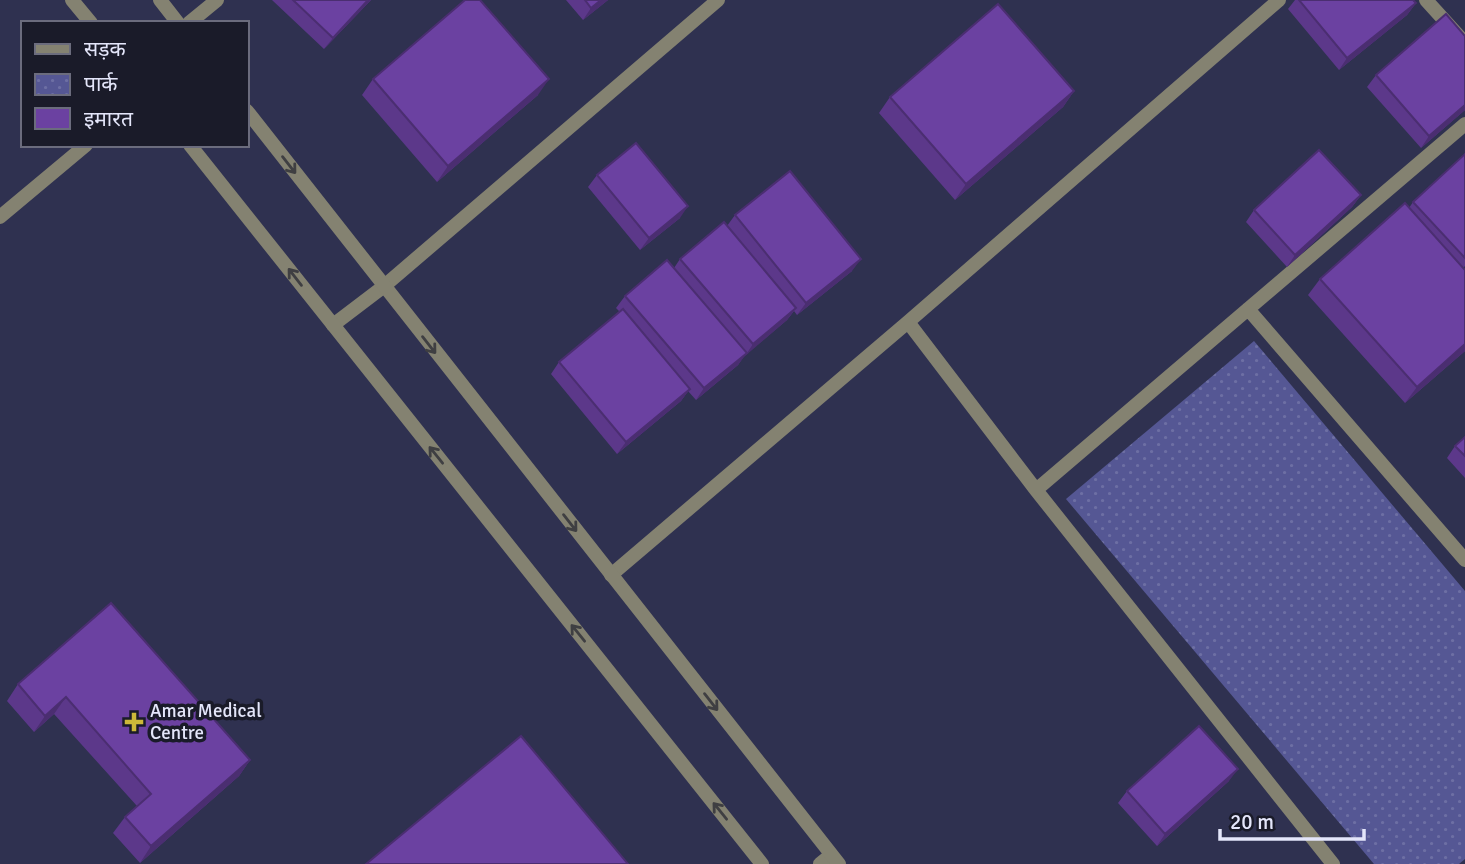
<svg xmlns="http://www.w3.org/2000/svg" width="1465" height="864" viewBox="0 0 1465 864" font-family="Signika,'Noto Sans Devanagari',sans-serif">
<defs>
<pattern id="park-dots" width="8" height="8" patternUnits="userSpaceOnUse" patternTransform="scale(1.75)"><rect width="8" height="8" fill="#555794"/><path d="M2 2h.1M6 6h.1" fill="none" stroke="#6d6fa4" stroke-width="1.8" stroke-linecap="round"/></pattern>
</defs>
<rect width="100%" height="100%" fill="#2f3150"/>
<path fill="url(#park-dots)" d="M1254 341 1465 591V859L1459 864H1374L1066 499Z"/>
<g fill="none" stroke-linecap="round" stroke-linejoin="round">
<path stroke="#848271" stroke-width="14" d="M1426 0 1465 43
M189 23 217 0
M0 217 86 145
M1248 309 1465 560
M908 322 1036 490 1333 864
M333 325 383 287 718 0
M1036 490 1465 124
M611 575 908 322 1279 0
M820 864 831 855"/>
<path stroke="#848271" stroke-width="14" d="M72 0 91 23
M160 0 178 23
M247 111 839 864
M190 145 762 864"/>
</g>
<path fill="#5c388a" d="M272 0H371L324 49Z
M566 0H608L583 20Z
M1295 0H1413L1416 3 1407 15 1339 70 1288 9Z
M1376 75 1465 110 1421 148 1367 87Z
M373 79 538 95 437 182 362 95Z
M1074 91 1063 107 955 200 879 113 890 97Z
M1465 154V266L1463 268 1465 351 1405 403 1308 295 1320 279 1409 208 1413 202Z
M597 175 680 218 640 250 588 187Z
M1361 195 1352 207 1287 267 1246 222 1254 210Z
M735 215 852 271 797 315 794 311 787 320 744 356 738 365 696 400 688 391 681 401 617 454 551 374 559 362 620 312 616 308 625 296 674 268 680 259 727 226Z
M1465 437V478L1447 458 1455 446Z
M111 603 250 760 239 776 140 863 113 833 125 817 137 806 54 714 34 732 7 701 18 684Z
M1229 781 1157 846 1118 803 1127 791Z"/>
<path fill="#4b2e71" d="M368 0H371L324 49 333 38Z
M601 0H608L583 20 591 8Z
M1416 3 1407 15 1339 70 1347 58Z
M549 79 538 95 437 182 448 166Z
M1074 91 1063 107 955 200 966 184Z
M1465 105V110L1421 148 1429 136Z
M1361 195 1352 207 1287 267 1295 255Z
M688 206 680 218 640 250 649 238Z
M861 259 852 271 797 315 806 303Z
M796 308 787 320 745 356 753 344Z
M1465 344V351L1405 403 1417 387Z
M747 353 738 365 696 400 704 388Z
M690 389 681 401 617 454 626 442Z
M66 697 54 714 34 732 45 716Z
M250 760 239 776 140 863 151 846Z
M1238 769 1229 781 1157 846 1165 834Z"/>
<path fill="#6b41a1" stroke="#4b2e71" stroke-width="2" d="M293 0H368L333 38Z
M465 0H480L549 79 448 166 373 79Z
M585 0H601L591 8Z
M1299 0H1413L1416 3 1347 58Z
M998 4 1074 91 966 184 890 97Z
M1446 14 1465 36V105L1429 136 1376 75Z
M636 143 688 206 649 238 597 175Z
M1319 150 1361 195 1295 255 1254 210Z
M1465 154V258L1413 202Z
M790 171 861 259 806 303 735 215Z
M1405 203 1465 270V344L1417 387 1320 279Z
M724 222 796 308 753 344 680 259Z
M667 260 747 353 704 388 625 296Z
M623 309 690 389 626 442 559 362Z
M1465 437V456L1455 446Z
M111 603 250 760 151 846 125 817 151 794 66 697 45 716 18 684Z
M1199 726 1238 769 1165 834 1127 791Z
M521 736 628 864H366Z"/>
<defs><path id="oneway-shaft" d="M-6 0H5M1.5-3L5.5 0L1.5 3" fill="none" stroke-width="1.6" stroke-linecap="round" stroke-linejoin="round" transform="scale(1.75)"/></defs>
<g stroke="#3f3f42">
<use href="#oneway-shaft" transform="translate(289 165) rotate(52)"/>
<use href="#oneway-shaft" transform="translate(295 277) rotate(-128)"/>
<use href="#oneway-shaft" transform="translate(429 345) rotate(52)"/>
<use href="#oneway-shaft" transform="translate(436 455) rotate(-129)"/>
<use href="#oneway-shaft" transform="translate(570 523) rotate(52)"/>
<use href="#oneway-shaft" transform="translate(578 633) rotate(-129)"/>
<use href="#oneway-shaft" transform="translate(711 702) rotate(52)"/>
<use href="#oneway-shaft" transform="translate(720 811) rotate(-129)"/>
</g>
<path fill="#ccb939" stroke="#1a1b29" stroke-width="2.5" d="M130.5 711.5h7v7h7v7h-7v7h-7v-7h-7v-7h7z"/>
<g text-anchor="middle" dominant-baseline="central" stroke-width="7" stroke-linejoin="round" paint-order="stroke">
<g font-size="19" fill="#e4e6fa" stroke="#1a1b29" text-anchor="start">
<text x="150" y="711">Amar Medical<tspan x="150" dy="22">Centre</tspan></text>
</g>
</g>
<rect x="21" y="21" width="228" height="126" fill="#1a1b29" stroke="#6b6c7d" stroke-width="2"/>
<rect x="35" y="44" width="35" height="10" fill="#848271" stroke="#6b6c7d" stroke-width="2"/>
<text x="84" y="56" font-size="21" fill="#e4e6fa">सड़क</text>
<rect x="35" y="74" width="35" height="21" fill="url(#park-dots)" stroke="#6b6c7d" stroke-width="2"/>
<text x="84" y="91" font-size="21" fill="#e4e6fa">पार्क</text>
<rect x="35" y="108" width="35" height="21" fill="#6b41a1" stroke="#6b6c7d" stroke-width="2"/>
<text x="84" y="126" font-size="21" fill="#e4e6fa">इमारत</text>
<path d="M1220 829v10h144v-10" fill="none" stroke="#e4e6fa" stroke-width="3.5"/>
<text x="1230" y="829" font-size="21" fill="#e4e6fa" stroke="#1a1b29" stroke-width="5" paint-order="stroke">20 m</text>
</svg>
